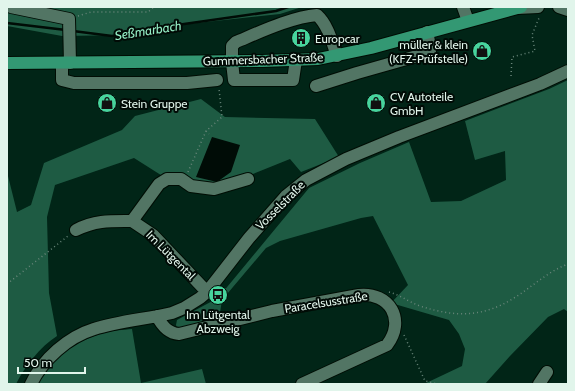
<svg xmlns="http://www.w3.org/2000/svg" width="575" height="391" viewBox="0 0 575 391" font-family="Cabin,sans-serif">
<rect width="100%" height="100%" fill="#012517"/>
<path fill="#1e5b43" d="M7 7H302L280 14 188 24 126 35 62 36 7 26Z
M568 80V312L564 309 548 317 510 356 485 384H424L462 366 465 349 459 334 449 320 391 303 408 285 373 216 361 218 280 241 266 248 222 300 219 319 181 329 177 328 176 325 177 320 218 298 309 188 360 163 409 142 431 202 461 201 506 180 505 151 475 160 465 121 549 89Z
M201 99 225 117 315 119 339 157 301 172 290 159 248 176 215 186 164 177 134 158 55 185 47 217 49 293 57 336C40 347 25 366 16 384H7V172L17 212 31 205 44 163 122 130 135 116Z
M132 329 141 383 202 369 206 384H37C51 359 76 340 104 333 113 330 123 330 132 329Z"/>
<path fill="#000c06" d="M212 137 240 145 231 172 217 182 196 177Z"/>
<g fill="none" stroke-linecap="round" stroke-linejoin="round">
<path stroke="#000c06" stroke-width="2.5" d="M7 23 66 30
M73 31 112 36 156 28 276 11 288 7"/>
<defs>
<path id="minor" d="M11 7 69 19 70 63
M463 7 468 21
M559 7 568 10
M517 8 538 7
M296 60 293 80H234L232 62V46L236 42C260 32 292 17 317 15 328 25 332 42 337 56
M62 63V80L74 83H187L217 80
M316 86 357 73 424 54 430 51V46L427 32
M76 230C96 220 111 221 132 221
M207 292 153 235 132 221 159 184 167 179H181L191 186 214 189 248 179
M157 316C162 326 168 333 179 334L272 311 359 295C390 292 406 320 387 345L302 384
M31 384C43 359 68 337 94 329 119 321 147 319 172 313L184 308 200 298 207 292 249 238 286 196 306 180 346 159 399 137 540 84 568 71
M539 384 547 372"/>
<path id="major" d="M7 63 262 61 318 59 371 48 521 7"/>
</defs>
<use href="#minor" stroke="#000d04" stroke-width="14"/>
<use href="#major" stroke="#000d04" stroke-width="14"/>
<path stroke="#69867a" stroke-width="1.5" stroke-dasharray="1 3" stroke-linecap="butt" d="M78 16 91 12H148L154 7
M511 76 512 57 535 51 532 35 539 18
M206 131 209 134
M188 172 206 131 222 117 219 89
M7 284 68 236
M389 292C400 295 409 302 420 306 454 317 482 318 514 298 532 287 547 272 568 264
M404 335 425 381 437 384"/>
<use href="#minor" stroke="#527564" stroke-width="12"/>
<use href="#major" stroke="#339873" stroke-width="12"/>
</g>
<defs>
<symbol id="building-disc" viewBox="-11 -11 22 22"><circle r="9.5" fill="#47d49d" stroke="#010b06"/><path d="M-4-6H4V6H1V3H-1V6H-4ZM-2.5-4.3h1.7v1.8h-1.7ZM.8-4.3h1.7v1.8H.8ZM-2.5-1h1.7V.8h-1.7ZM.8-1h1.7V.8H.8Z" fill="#111"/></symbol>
<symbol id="shop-disc" viewBox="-11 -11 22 22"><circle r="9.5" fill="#47d49d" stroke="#010b06"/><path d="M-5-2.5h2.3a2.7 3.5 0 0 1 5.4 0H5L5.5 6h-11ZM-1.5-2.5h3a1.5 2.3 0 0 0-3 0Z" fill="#111"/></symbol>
<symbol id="bus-disc" viewBox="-11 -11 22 22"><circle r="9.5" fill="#47d49d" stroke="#010b06"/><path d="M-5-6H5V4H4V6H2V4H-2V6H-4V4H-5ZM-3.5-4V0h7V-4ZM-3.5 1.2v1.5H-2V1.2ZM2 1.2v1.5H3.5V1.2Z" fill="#111"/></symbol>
</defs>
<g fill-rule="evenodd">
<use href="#building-disc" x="290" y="27" width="22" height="22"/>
<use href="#shop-disc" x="471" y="40" width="22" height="22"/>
<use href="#shop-disc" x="96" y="92" width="22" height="22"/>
<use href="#shop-disc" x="365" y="92" width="22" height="22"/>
<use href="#bus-disc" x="207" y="284" width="22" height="22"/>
</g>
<g text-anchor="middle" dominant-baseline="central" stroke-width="4" stroke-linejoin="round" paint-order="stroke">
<g font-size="12" fill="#e1f5eb" stroke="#010b06" text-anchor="start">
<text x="315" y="38">Europcar</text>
<text x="468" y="44" text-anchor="end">müller &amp; klein<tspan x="468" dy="14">(KFZ-Prüfstelle)</tspan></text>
<text x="390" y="96">CV Autoteile<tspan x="390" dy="14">GmbH</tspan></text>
<text x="121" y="103">Stein Gruppe</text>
<text x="218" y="314" text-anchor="middle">Im Lütgental<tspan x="218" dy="14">Abzweig</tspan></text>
</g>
<g font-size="12" fill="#e1f5eb" stroke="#010b06">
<text transform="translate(263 59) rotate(-2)">Gummersbacher Straße</text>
<text transform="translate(280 205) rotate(-45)">Vosselstraße</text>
<text transform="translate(171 255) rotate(45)">Im Lütgental</text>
<text transform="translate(326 302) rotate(-9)">Paracelsusstraße</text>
</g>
<g font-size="13" font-style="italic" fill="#94eec5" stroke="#010b06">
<text transform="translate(148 30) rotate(-9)">Seßmarbach</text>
</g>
</g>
<rect width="575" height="391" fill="none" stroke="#e1f5eb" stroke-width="16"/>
<path d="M18 367v6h67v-6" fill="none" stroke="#e1f5eb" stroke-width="2"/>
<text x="24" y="367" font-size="12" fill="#e1f5eb" stroke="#010b06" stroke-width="3" paint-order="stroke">50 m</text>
</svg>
